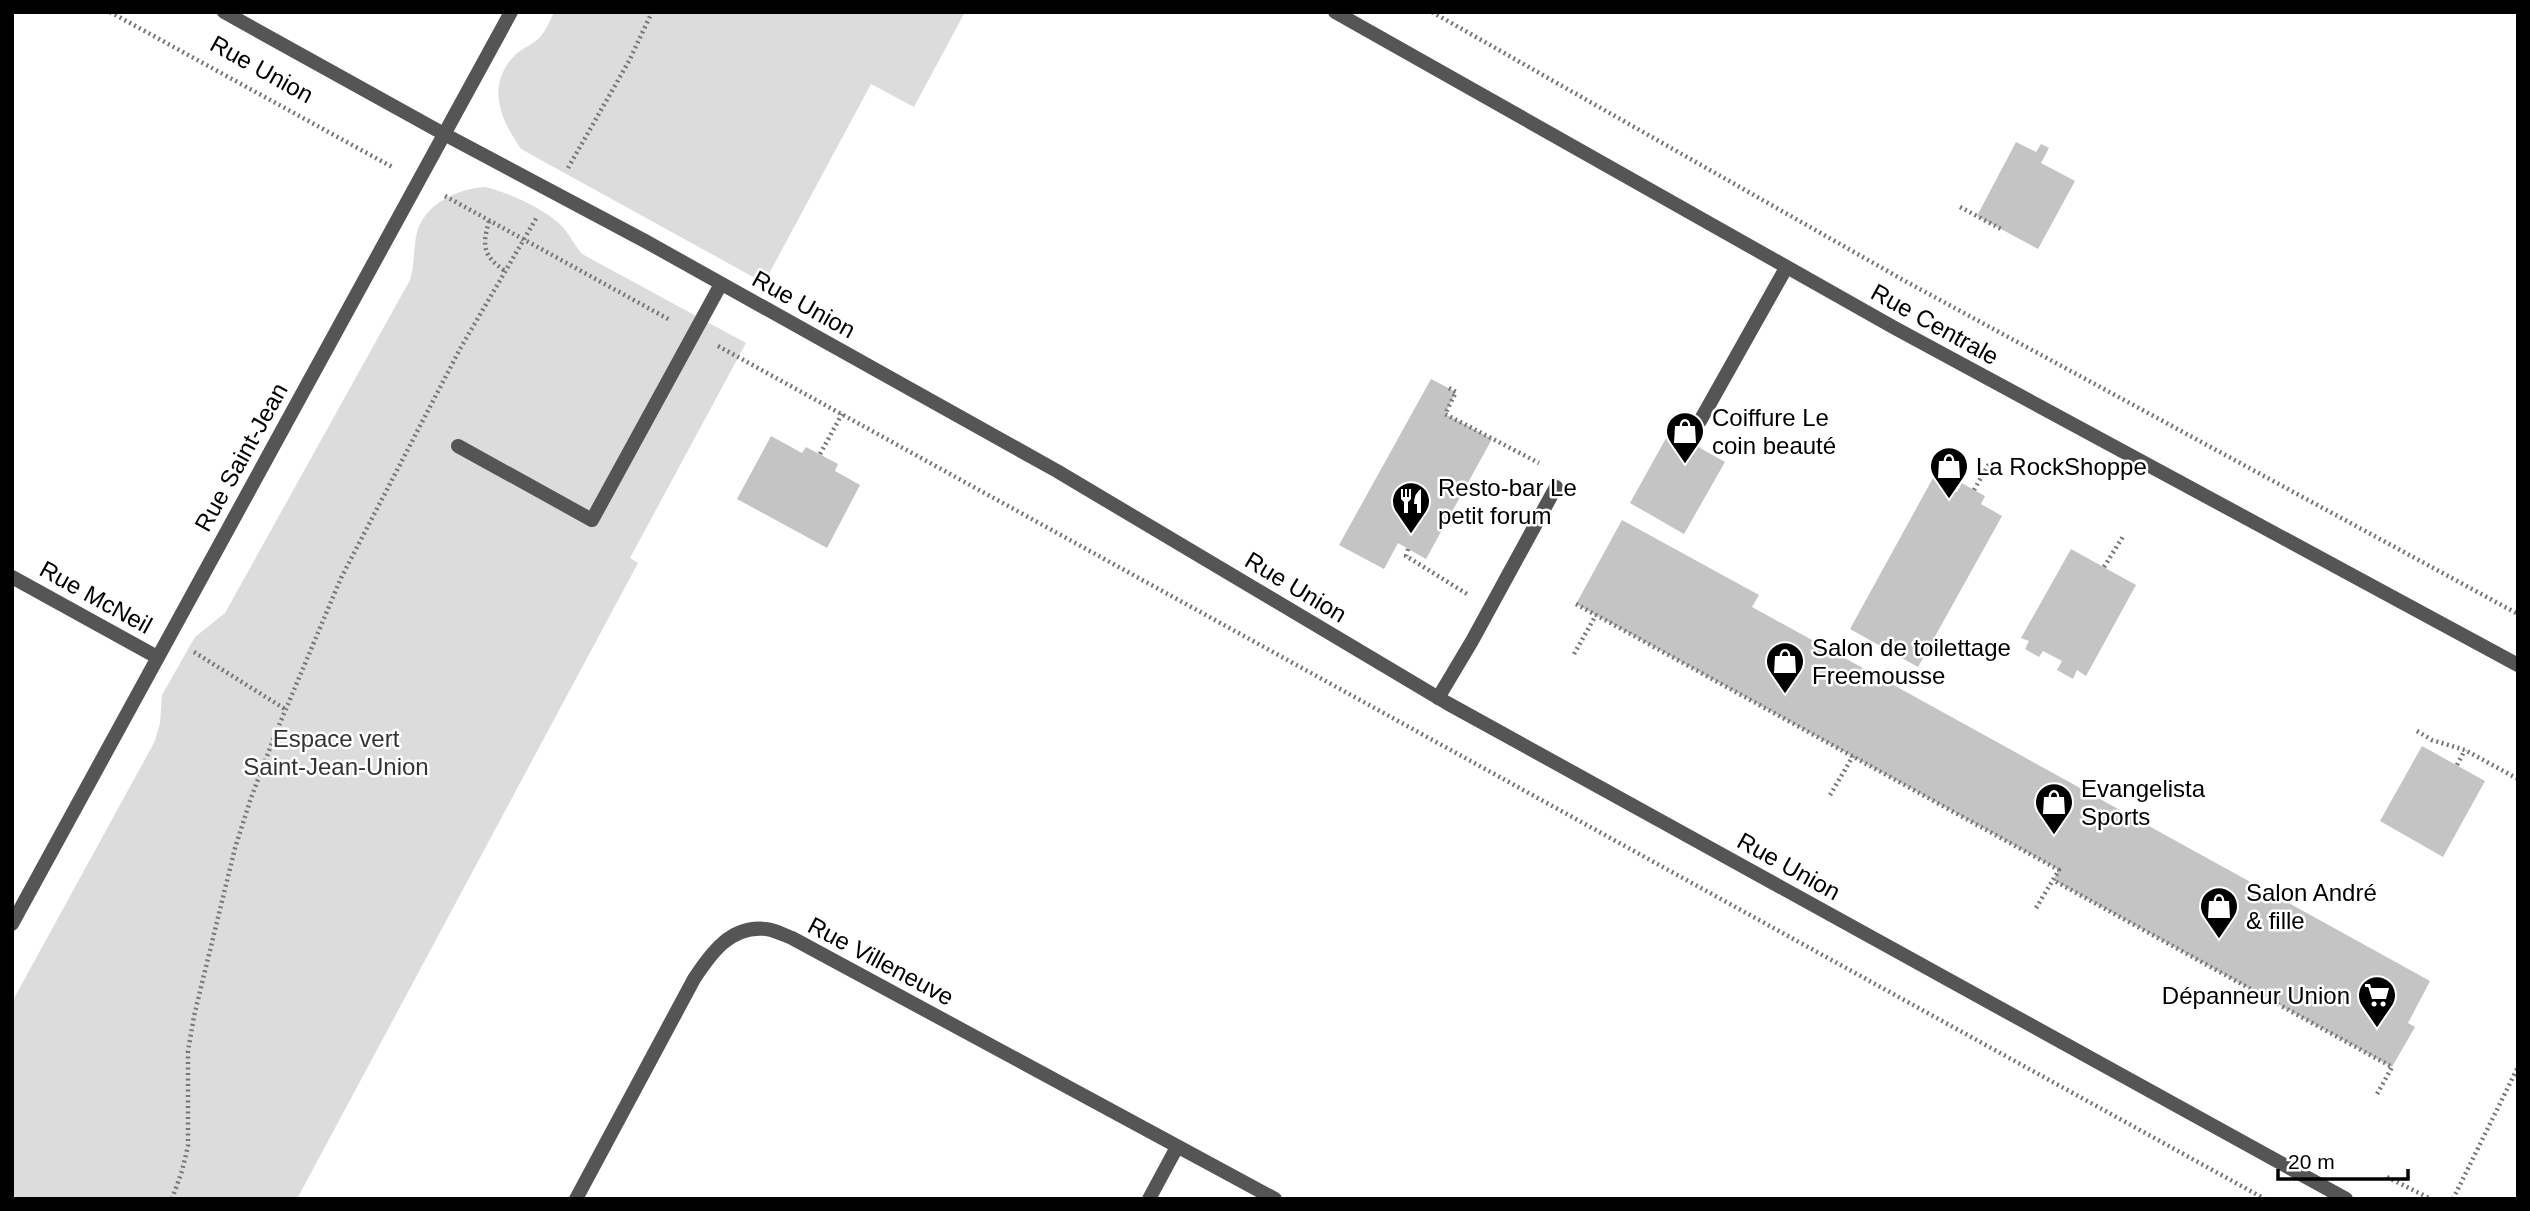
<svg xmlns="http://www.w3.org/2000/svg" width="2530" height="1211" viewBox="0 0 2530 1211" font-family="Arial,sans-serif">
<rect width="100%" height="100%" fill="#fff"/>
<path fill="#dcdcdc" d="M554 12H965L914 107 871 84 764 283 521 149C501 120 485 86 515 55 521 49 530 46 537 40 545 33 550 21 554 12Z
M485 187C508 192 552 212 566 231 572 239 576 247 582 254L746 343 630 558 638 563 297 1199H12V1002L155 741 160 723 162 695 195 637 225 613 410 280C415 263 413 249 417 232 426 203 457 189 485 187Z"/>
<path fill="#c4c4c4" d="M2016 142 2036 152 2041 144 2049 148 2041 163 2075 181 2038 249 1977 216Z
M1431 379 1456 392 1445 414 1492 439 1426 559 1398 543 1384 569 1339 545Z
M1670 431 1725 462 1684 534 1630 503Z
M771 436 802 453 806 447 838 464 835 471 860 485 827 548 737 499Z
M1933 478 1957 492 1962 483 1974 490 1985 496 1981 504 2002 516 1918 667 1850 629Z
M1622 520 1759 595 1752 607 2430 981 2408 1023 2415 1027 2392 1067 2053 880 2059 870 1576 604Z
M2071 549 2136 585 2086 676 2077 670 2073 679 2057 670 2062 661 2043 651 2039 657 2025 649 2029 641 2021 638Z
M2422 746 2485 781 2443 857 2380 821Z"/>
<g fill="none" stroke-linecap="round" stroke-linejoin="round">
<path stroke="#777" stroke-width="4.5" stroke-dasharray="2 3.5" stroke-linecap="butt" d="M110 12 394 168
M1432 12 1905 281 2518 614
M568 168 629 61 652 12
M445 196 670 320
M1960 207 2003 230
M489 221C482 246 483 256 505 271
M718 346 2265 1199
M1449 388 1456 392 1445 414 1539 463
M820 454 842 414
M1974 490 1989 464
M1408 549 1406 556 1467 594
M2104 567 2124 535
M1576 604 2059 870 2053 880 2392 1067 2376 1096
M194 652 285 709
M1574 654 1596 615
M2417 731 2432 740 2465 750 2518 779
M2457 765 2465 750
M1830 795 1853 756
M2036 908 2053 880
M2387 1177 2431 1199
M172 1199 182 1171 188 1146V1051L194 1016 235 848 251 798 275 735 341 578 460 349 537 217
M2453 1199 2518 1067"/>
<path stroke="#555" stroke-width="14" d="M1700 421 1786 268
M458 446 592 520 721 284
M1438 698 1472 641 1556 487"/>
<path stroke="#555" stroke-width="14" d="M224 12 444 134 645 241 1057 471 1447 703 2346 1199
M12 577 157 657
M12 924 511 12
M576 1199 694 979C711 953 731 925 766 929 775 930 784 935 792 938L1275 1199
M1149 1199 1177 1147"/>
<path stroke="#555" stroke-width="14" d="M1335 12 1893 327 2518 665"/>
</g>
<defs>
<symbol id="shop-pin" viewBox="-11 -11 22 30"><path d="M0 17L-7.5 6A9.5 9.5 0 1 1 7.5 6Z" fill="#000" stroke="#fff"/><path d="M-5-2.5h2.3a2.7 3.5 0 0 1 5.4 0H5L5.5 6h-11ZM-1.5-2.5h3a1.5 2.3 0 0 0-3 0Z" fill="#fff"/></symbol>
<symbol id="restaurant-pin" viewBox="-11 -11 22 30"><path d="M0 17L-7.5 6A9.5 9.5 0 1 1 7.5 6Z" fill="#000" stroke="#fff"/><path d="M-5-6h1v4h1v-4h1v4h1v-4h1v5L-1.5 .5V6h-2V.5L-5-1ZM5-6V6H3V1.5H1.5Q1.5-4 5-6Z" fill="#fff"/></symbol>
<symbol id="supermarket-pin" viewBox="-11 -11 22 30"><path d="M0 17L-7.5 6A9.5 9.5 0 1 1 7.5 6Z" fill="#000" stroke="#fff"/><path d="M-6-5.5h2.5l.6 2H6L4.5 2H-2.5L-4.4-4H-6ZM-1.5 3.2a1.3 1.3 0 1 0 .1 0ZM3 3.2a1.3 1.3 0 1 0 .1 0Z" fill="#fff"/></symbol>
</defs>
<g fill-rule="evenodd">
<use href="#shop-pin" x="1663" y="409" width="44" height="60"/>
<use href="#shop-pin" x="1927" y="444" width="44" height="60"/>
<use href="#restaurant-pin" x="1389" y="479" width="44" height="60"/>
<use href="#shop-pin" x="1763" y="639" width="44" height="60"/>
<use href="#shop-pin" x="2032" y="780" width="44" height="60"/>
<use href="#shop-pin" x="2197" y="884" width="44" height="60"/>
<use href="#supermarket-pin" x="2355" y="973" width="44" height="60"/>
</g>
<g text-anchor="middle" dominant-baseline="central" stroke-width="5" stroke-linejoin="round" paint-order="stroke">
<g font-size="24" fill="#000" stroke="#fff">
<text transform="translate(262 69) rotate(29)">Rue Union</text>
<text transform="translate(804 304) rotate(29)">Rue Union</text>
<text transform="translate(1935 324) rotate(29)">Rue Centrale</text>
<text transform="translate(241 457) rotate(-61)">Rue Saint-Jean</text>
<text transform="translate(1296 587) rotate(31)">Rue Union</text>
<text transform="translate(96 597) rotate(29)">Rue McNeil</text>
<text transform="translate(1789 866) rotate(29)">Rue Union</text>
<text transform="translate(881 961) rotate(28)">Rue Villeneuve</text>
</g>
<g font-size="24" fill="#000" stroke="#fff" text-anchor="start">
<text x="1712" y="417">Coiffure Le<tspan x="1712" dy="28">coin beauté</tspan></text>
<text x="1976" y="466">La RockShoppe</text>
<text x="1438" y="487">Resto-bar Le<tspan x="1438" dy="28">petit forum</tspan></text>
<text x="1812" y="647">Salon de toilettage<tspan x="1812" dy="28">Freemousse</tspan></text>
<text x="2081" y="788">Evangelista<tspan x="2081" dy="28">Sports</tspan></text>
<text x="2246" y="892">Salon André<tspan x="2246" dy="28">&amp; fille</tspan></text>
<text x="2350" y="995" text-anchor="end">Dépanneur Union</text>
</g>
<g font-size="24" fill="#333" stroke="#fff">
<text x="336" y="738">Espace vert<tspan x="336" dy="28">Saint-Jean-Union</tspan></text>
</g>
</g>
<rect width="2530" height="1211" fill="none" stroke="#000000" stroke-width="28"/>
<path d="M2278 1169v10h130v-10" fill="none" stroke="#000000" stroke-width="3.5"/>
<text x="2288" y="1169" font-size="21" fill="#000000" stroke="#ffffff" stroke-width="5" paint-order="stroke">20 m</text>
</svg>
